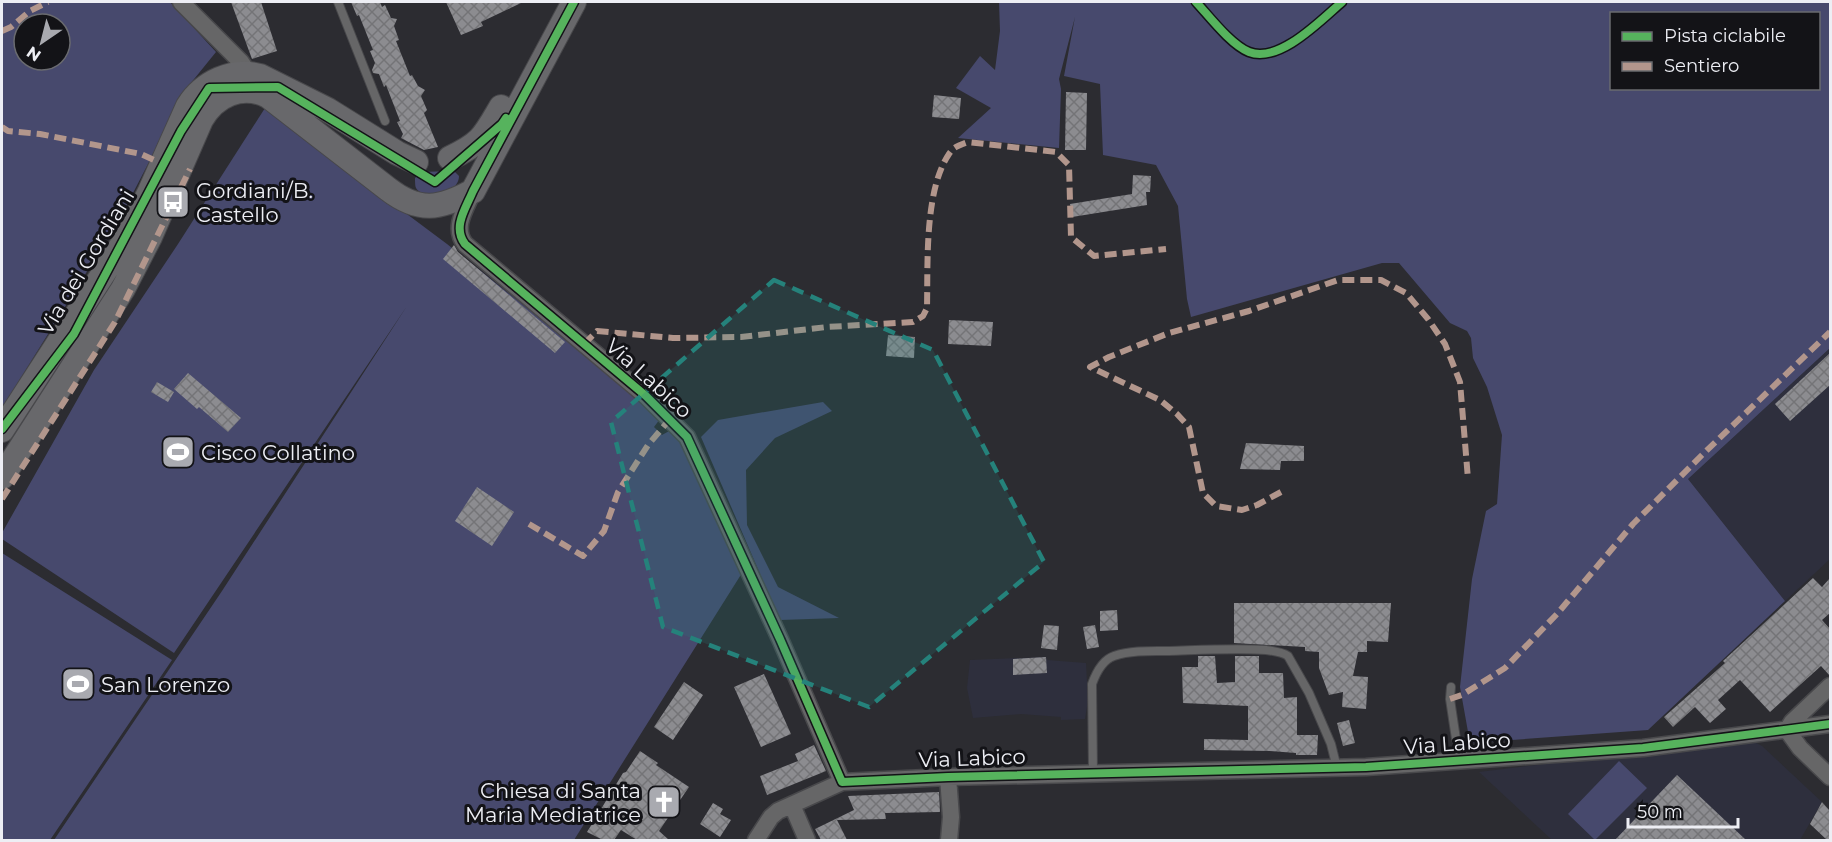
<svg xmlns="http://www.w3.org/2000/svg" width="1832" height="842" viewBox="0 0 1832 842" font-family="Montserrat,sans-serif">
<defs>
<pattern id="building-cross-hatch" width="8" height="8" patternUnits="userSpaceOnUse" patternTransform="scale(1.5)"><rect width="8" height="8" fill="#8c8c90"/><path d="M0 0l8 8M0 8l8-8" fill="none" stroke="#747477"/></pattern>
</defs>
<rect width="100%" height="100%" fill="#2c2c31"/>
<path fill="#2e2f3d" d="M1830 348V559L1785 601 1688 479Z
M1046 657 1047 660 1086 663 1088 701 1085 719 1061 720V717L1021 714 973 718 967 688 970 660Z
M1749 739 1762 746 1822 802 1800 840H1552L1479 772Z"/>
<path fill="#47496d" fill-rule="evenodd" d="M2 2H170L216 52 182 94 162 137 119 220 2 408ZM24 24H60V60H24Z
M999 2H1830V348L1688 479 1785 601 1648 730 1470 743 1460 687 1472 579 1486 511 1497 504 1502 435 1487 387 1473 358 1471 338 1467 331 1450 323 1399 263H1382L1191 317 1187 299 1178 206 1156 165 1103 155 1100 84 1064 76 1075 17 1059 79 1061 89 1059 148 958 138 991 108 956 88 980 56 995 70 1000 31ZM1612 14H1818V88H1612Z
M265 108 447 244 572 344 660 419 654 427 662 435 671 430 685 445 742 573 574 840H54L222 591 407 306 174 653 2 539V533L94 370 178 244Z
M452 171 455 172 459 176C459 195 422 200 416 188 415 186 415 180 415 178L421 172Z
M823 402 832 411 775 438 746 470 747 525 778 587 839 618 780 620 701 437 718 420Z
M2 553 172 660 50 840H2Z
M1619 761 1647 788 1595 840 1568 814Z"/>
<path fill="url(#building-cross-hatch)" d="M231 2H261L277 51 252 59Z
M351 2H380L382 7 385 5 391 18 397 19 394 26 399 40 396 41 410 76 412 75 418 86 425 90 421 96 427 110 424 113 438 147 424 150 401 138 403 134 397 122 400 121 386 85 384 87 379 74 373 73 372 70 375 63 370 51 373 50 359 15 357 16Z
M446 2H523L481 22 483 26 461 35Z
M1066 92 1087 93 1086 150H1065Z
M934 95 961 98 959 119 932 117Z
M1133 175 1151 176 1150 192H1146L1147 205 1072 217 1070 204 1132 194Z
M454 245 458 252 565 342 555 353 443 259Z
M949 320 993 322 991 346 948 344Z
M888 335 915 337 914 358 886 356Z
M1830 353V385L1790 421 1775 404Z
M188 373 241 418 228 432 199 407 197 409 174 389Z
M157 382 174 392 168 402 151 392Z
M1246 443 1304 446V461H1281L1280 470 1240 469Z
M477 487 514 512 492 546 455 521Z
M1813 578 1822 587 1830 578V613L1822 620 1830 629V676L1821 666 1770 712 1740 680 1718 700 1726 709 1710 723 1695 707 1673 727 1664 717 1725 663 1723 661Z
M1234 603H1391L1388 642 1367 641V652H1358L1353 676 1368 677 1366 709 1342 707 1343 692 1329 695 1319 668V652L1305 651V647L1234 643Z
M1117 610 1118 630 1100 631V611Z
M1044 625 1059 626 1057 650 1041 648Z
M1095 625 1099 647 1087 649 1083 627Z
M1198 656H1215L1217 683 1235 682V656H1259V673H1283L1284 698 1297 697V735H1318L1317 755H1296V753L1270 751 1204 750V739L1248 740V706L1183 703 1182 667H1198Z
M1046 657 1047 673 1013 675V659Z
M764 674 791 734 761 747 734 687Z
M684 682 703 695 673 740 654 727Z
M1349 720 1355 743 1343 746 1337 723Z
M814 745 826 771 767 795 760 776 798 761 795 754Z
M640 751 658 763 656 765 689 787 659 831 669 840H637L621 830 614 840H603L587 832 623 773 626 772Z
M1677 775 1746 840H1615Z
M939 792 940 812 885 813 886 819 837 820 847 840H821L815 829 854 810 848 796Z
M1822 802 1830 811V840H1827L1810 824Z
M713 803 723 809 720 814 731 820 720 837 700 824Z"/>
<g fill="none" stroke-linecap="round" stroke-linejoin="round">
<defs>
<path id="lane" d="M338 2 385 121
M1451 687 1450 699 1456 739 1467 761
M1093 774 1092 684C1096 673 1102 660 1114 656 1131 650 1152 651 1169 651 1201 650 1234 648 1266 650 1274 651 1282 652 1288 656L1309 693 1331 744 1337 768"/>
<path id="street" d="M181 2 241 62 249 74
M473 191C466 208 452 227 465 244L646 396 687 437 780 639 842 782 948 777 1366 767 1643 748 1830 724
M1787 730 1800 748 1830 777
M1787 730 1792 722 1830 686
M948 777 951 817 949 840
M792 805 807 840
M756 840 771 817 778 811 842 782"/>
<path id="secondary" d="M450 158C482 143 484 136 501 107
M473 191 574 2
M2 430 127 237 150 191 188 106C203 82 233 68 260 76L328 110 397 153 416 162
M2 477 123 289 150 237 201 120C215 95 242 83 268 96L388 189C419 213 440 209 473 191"/>
</defs>
<use href="#lane" stroke="#48484b" stroke-width="10"/>
<use href="#street" stroke="#48484b" stroke-width="19"/>
<use href="#secondary" stroke="#48484b" stroke-width="26"/>
<use href="#lane" stroke="#666667" stroke-width="8"/>
<use href="#street" stroke="#666667" stroke-width="16"/>
<use href="#secondary" stroke="#68686b" stroke-width="24"/>
<path stroke="#b2968c" stroke-width="6" stroke-dasharray="12 6" stroke-linecap="butt" d="M2 31 11 27 30 11 48 2
M2 127 8 131 40 134 141 154 154 160
M584 344 597 331 673 338 741 337 827 327 913 322 923 316 927 308C928 265 924 191 949 154 953 147 960 145 968 142L1056 152 1069 165 1071 237 1094 256 1166 249
M1281 492 1257 505 1242 510 1216 506 1203 493 1189 427 1177 414 1160 400 1090 367 1109 357 1169 333 1249 311 1338 280H1381L1406 293 1428 319 1445 344 1460 382 1468 479
M2 499 115 322 190 169
M529 524 583 556 604 531 618 492 648 445 670 419
M1450 699 1462 695 1505 668 1557 614 1633 524 1702 455 1830 332"/>
<defs>
<path id="cycleway" d="M574 2 473 191C466 208 452 227 465 244L646 396 687 437 780 639 842 782 948 777 1366 767 1643 748 1830 724
M1196 2C1209 16 1231 45 1249 52 1279 64 1321 20 1342 2
M2 429 74 334 181 131 209 88 278 87 435 182 502 124 506 118"/>
</defs>
<use href="#cycleway" stroke="#131317" stroke-width="11"/>
<use href="#cycleway" stroke="#56b35d" stroke-width="8"/>
</g>
<path fill="#25827b" fill-opacity="0.2" stroke="#25827b" stroke-width="4.5" stroke-dasharray="12 8" stroke-linejoin="round" d="M774 280 933 350 1044 562 869 707 663 627 611 422Z"/>
<defs>
<symbol id="bus-square" viewBox="-11 -11 22 22"><rect x="-9" y="-9" width="18" height="18" rx="4" fill="#a9aab0" stroke="#131317"/><path d="M-5-6H5V4H4V6H2V4H-2V6H-4V4H-5ZM-3.5-4V0h7V-4ZM-3.5 1.2v1.5H-2V1.2ZM2 1.2v1.5H3.5V1.2Z" fill="#fff"/></symbol>
<symbol id="stadium-square" viewBox="-11 -11 22 22"><rect x="-9" y="-9" width="18" height="18" rx="4" fill="#a9aab0" stroke="#131317"/><path d="M0-5a6.5 5 0 1 0 0 10a6.5 5 0 1 0 0-10ZM-3.5-1.8h7v3.6h-7Z" fill="#fff"/></symbol>
<symbol id="church-square" viewBox="-11 -11 22 22"><rect x="-9" y="-9" width="18" height="18" rx="4" fill="#a9aab0" stroke="#131317"/><path d="M-1.2-6h2.4v3.5h3.3v2.4h-3.3V6h-2.4V-.1h-3.3v-2.4h3.3Z" fill="#fff"/></symbol>
</defs>
<g fill-rule="evenodd">
<use href="#bus-square" x="154" y="183" width="38" height="38"/>
<use href="#stadium-square" x="159" y="433" width="38" height="38"/>
<use href="#stadium-square" x="59" y="665" width="38" height="38"/>
<use href="#church-square" x="645" y="783" width="38" height="38"/>
</g>
<g text-anchor="middle" dominant-baseline="central" stroke-width="6" stroke-linejoin="round" paint-order="stroke">
<g font-size="21" fill="#edeef4" stroke="#131317" text-anchor="start">
<text x="196" y="190">Gordiani/B.<tspan x="196" dy="24">Castello</tspan></text>
<text x="201" y="452">Cisco Collatino</text>
<text x="101" y="684">San Lorenzo</text>
<text x="641" y="790" text-anchor="end">Chiesa di Santa<tspan x="641" dy="24">Maria Mediatrice</tspan></text>
</g>
<g font-size="21" fill="#edeef4" stroke="#131317">
<text transform="translate(86 262) rotate(-59)">Via dei Gordiani</text>
<text transform="translate(649 378) rotate(42)">Via Labico</text>
<text transform="translate(1457 743) rotate(-4)">Via Labico</text>
<text transform="translate(972 758) rotate(-2)">Via Labico</text>
</g>
</g>
<rect width="1832" height="842" fill="none" stroke="#edeef4" stroke-width="6"/>
<rect x="1610" y="12" width="210" height="78" fill="#131317" stroke="#6a6b6f" stroke-width="1.5"/>
<rect x="1622" y="32" width="30" height="9" fill="#56b35d" stroke="#6a6b6f" stroke-width="1.5"/>
<text x="1664" y="42" font-size="18" fill="#edeef4">Pista ciclabile</text>
<rect x="1622" y="62" width="30" height="9" fill="#b2968c" stroke="#6a6b6f" stroke-width="1.5"/>
<text x="1664" y="72" font-size="18" fill="#edeef4">Sentiero</text>
<g transform="translate(42 42) rotate(215)"><circle r="28" fill="#131317" stroke="#6a6b6f" stroke-width="1.5"/>
<path d="M0-4.5L10 22L0 15L-10 22Z" fill="#a9aab0"/>
<text y="-9" font-size="16" font-weight="bold" text-anchor="middle" fill="#edeef4">N</text>
</g>
<path d="M1628 818v9h110v-9" fill="none" stroke="#edeef4" stroke-width="3"/>
<text x="1637" y="818" font-size="18" fill="#edeef4" stroke="#131317" stroke-width="4.5" paint-order="stroke">50 m</text>
</svg>
